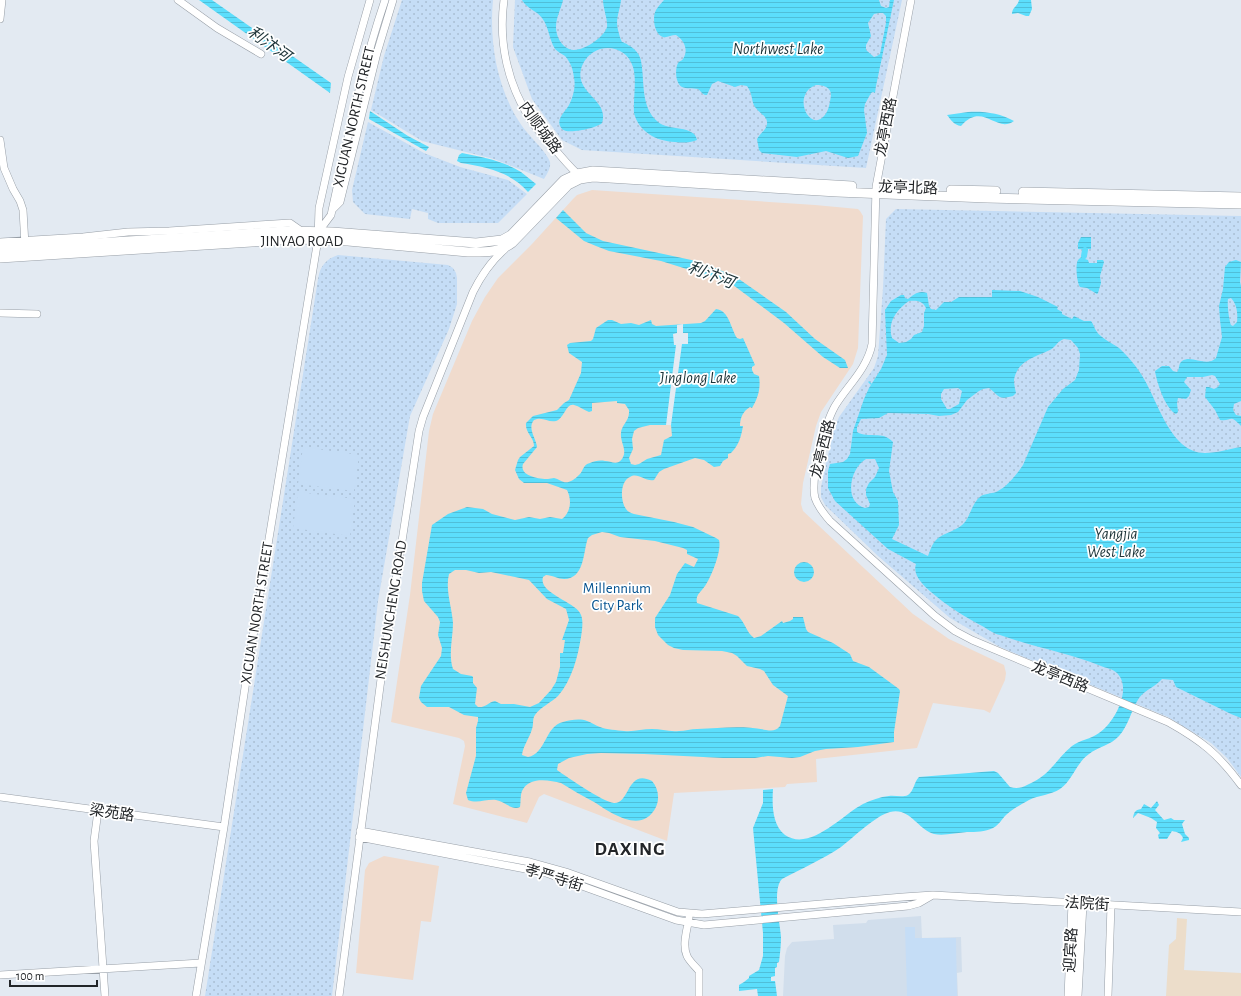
<svg xmlns="http://www.w3.org/2000/svg" width="1241" height="996" viewBox="0 0 1241 996" font-family="'Alegreya Sans','Noto Sans SC',sans-serif">
<defs>
<pattern id="park-dots" width="8" height="8" patternUnits="userSpaceOnUse"><rect width="8" height="8" fill="#c5ddf6"/><path d="M2 2h.1M6 6h.1" fill="none" stroke="#a9bed3" stroke-width="1.8" stroke-linecap="round"/></pattern>
<pattern id="water-rules" width="6" height="5" patternUnits="userSpaceOnUse"><rect width="6" height="5" fill="#5cdefc"/><path d="M0 2.5h6" fill="none" stroke="#50bed8"/></pattern>
</defs>
<rect width="100%" height="100%" fill="#e3eaf2"/>
<path fill="#f0dbcd" d="M592 190 815 205 858 209 860 211 863 216 858 348 853 364 821 412 816 426 803 483 801 504 803 511 913 614 949 639 1004 665 1006 673 1005 680 990 713 984 710 933 703 917 748 816 759 817 782 787 784 785 787 674 793 667 841 544 794 539 797 527 823 453 804 465 746 464 741 459 738 391 722 410 595 429 431 433 414 472 321 485 297 498 278 532 244 573 199 577 195Z
M384 856 439 866 431 922 421 921 413 980 356 973 365 870 369 863Z"/>
<path fill="#d1deec" d="M921 916 922 938 961 937 962 972 957 973 958 996H783L785 956 787 948 792 942 834 939 833 925 866 923 868 920Z"/>
<path fill="#ecddca" d="M1177 918 1187 919 1184 970 1241 973V996H1166L1169 945 1176 939Z"/>
<path fill="url(#park-dots)" d="M402 0H493C489 42 497 90 522 126 528 135 547 152 550 162 551 168 547 174 544 179L494 159 422 141 371 110 384 56Z
M515 0H902L866 168 582 150 562 140 532 99 513 47Z
M368 122 424 153 460 167 508 180 527 194 498 223H438L428 219V213L412 209 410 219 365 214 353 202 352 190Z
M896 209 1241 216V777L1227 758 1211 743 1168 717 1000 647 950 618 878 556 825 505 821 497V487L833 432 839 417 874 368 878 356 883 288 886 219Z
M338 255 448 265 453 268 456 273 457 278V304L449 329 410 416 378 601 332 996H205L318 279C320 266 326 259 338 255Z"/>
<path fill="#c5ddf6" d="M303 447 359 455 354 491 298 484Z
M298 492 355 499 350 536 293 528Z
M905 927H915V938H956L957 996H907Z"/>
<path fill="url(#water-rules)" fill-rule="evenodd" d="M199 0H212L331 83 330 93Z
M522 0H563C561 9 556 17 556 27 556 36 561 46 569 49 580 54 604 38 607 27 608 20 603 8 603 0H621C620 11 615 19 618 30 619 33 620 39 622 42 623 42 627 44 628 45 634 48 640 54 641 61 645 81 640 107 658 122 668 131 695 125 697 140 689 143 683 143 675 142 656 141 639 132 634 113 633 99 637 80 633 67 625 42 592 42 582 66 572 93 610 99 602 123 597 128 567 135 562 129 554 120 566 111 569 105 573 97 576 86 574 78 573 69 571 63 565 56 562 54 558 52 555 49 549 39 549 27 542 18 536 10 527 9 522 0Z
M664 0H879L881 6 886 8 889 7 890 0H894L876 86 875 93 873 92 871 93 865 104 864 110 867 133 858 156 848 158 826 151 797 157 762 153 759 150 757 139C760 133 768 129 767 122 767 116 759 113 755 107 751 101 753 94 747 86L741 85 735 87 718 81 712 84 707 95H705C702 94 701 91 698 89 693 88 686 89 682 87 675 83 675 69 678 63 679 61 682 61 683 59 689 50 684 40 676 35 671 35 667 38 663 37 654 34 652 17 656 10 658 7 661 3 664 0ZM879 13H883L886 16V23L880 54 877 56 874 57 866 50V45L871 36 868 23 874 14ZM816 85C823 85 831 87 831 95 830 102 829 111 824 116 809 133 791 94 816 85Z
M1019 0H1031L1032 9 1029 16H1026L1018 13 1012 14C1012 7 1018 6 1019 0Z
M370 111 408 136 429 147 426 151 369 119Z
M968 112C983 111 1000 113 1014 121 996 134 983 101 961 126 954 125 951 120 947 115Z
M462 153C482 157 504 161 521 172 526 176 531 180 536 184L528 192C511 172 486 167 461 163L457 161 459 155Z
M563 210 586 233 603 241 696 261 715 268 736 277 786 312 815 339 845 360 848 368H840L823 357 784 323 733 285 722 280 661 261 609 251 596 246 584 241 556 218Z
M1081 237H1091V249H1088V250L1078 249V243Z
M1083 256H1084L1085 259 1088 260 1089 263H1097V260H1103L1104 262 1100 276 1101 283 1098 293 1097 294 1087 288 1080 287C1077 283 1075 265 1078 260 1078 260 1082 256 1083 256Z
M1236 260 1241 262 1240 282 1241 286V401L1234 404 1233 410 1236 415 1241 416V426C1229 413 1232 422 1220 420L1215 410 1205 397 1206 387H1209L1214 389 1218 387 1220 384 1215 376 1212 375 1203 377H1187L1184 382 1191 390 1189 396 1186 399 1178 398 1177 403 1178 412 1176 414C1165 408 1157 383 1155 371L1162 366H1169L1173 371 1177 372C1180 369 1178 364 1182 361 1192 354 1206 368 1216 358L1222 337 1220 320 1219 306 1223 289 1225 267 1229 262ZM1231 298C1237 304 1238 314 1237 322L1233 326 1231 325C1229 320 1227 304 1228 299Z
M992 290 1020 291 1038 297 1058 307 1057 309 1062 312V314L1072 319 1074 316 1084 321H1091C1094 325 1094 328 1097 332 1100 337 1113 344 1119 348 1128 356 1138 368 1144 379 1158 402 1171 453 1205 453 1217 453 1229 449 1241 447V718L1231 714 1176 687 1173 680 1162 679C1155 687 1145 690 1139 698 1131 710 1129 725 1119 736 1111 745 1098 747 1089 754 1076 763 1073 780 1060 789 1051 795 1039 795 1029 800 1022 804 1012 809 1006 815 1002 819 999 825 993 828 985 832 976 832 967 832 957 833 943 836 934 834 917 829 910 807 890 812 875 816 854 837 841 847 823 859 801 869 782 879 772 889 780 923 781 937 781 945 780 954 779 962L777 963V967L775 968V976L771 977V981H775L777 996H758L757 989 739 991V985L744 982 749 978V976L759 970 763 956V933L753 828 763 803V790L773 789C772 804 772 825 785 835 810 852 842 815 863 804 871 800 880 797 889 796 895 795 902 798 908 795 914 791 914 782 919 777L994 771 998 773 1010 787C1016 789 1022 788 1027 785 1051 775 1055 760 1072 746 1080 740 1091 739 1099 733 1114 723 1133 689 1117 673 1113 669 1106 668 1101 666 1068 653 1033 647 1000 635 994 634 989 630 984 627 965 617 947 606 931 592 924 586 912 575 916 564L888 549 835 501 828 488V471L830 464 843 462 847 459 850 454 853 431 864 399 869 388 881 369 887 355 885 310 891 301 901 295H904L905 298 908 299C914 295 918 290 927 293L929 306 931 309 936 310 944 302H951L959 297H992ZM909 301C916 300 923 301 926 308L924 313V326L922 332 914 335 911 339 906 342 899 343 892 338C887 323 896 310 909 301ZM1064 339 1071 340 1078 348 1080 354 1079 370 1075 380 1063 389 1048 407 1023 465C1017 474 1008 486 998 491 993 494 986 493 981 496 972 503 971 514 965 522 958 531 944 532 936 540 932 544 930 551 928 556L892 539 899 525 898 501 893 492 889 471 893 442C882 430 869 439 857 432V427L861 419 879 418 888 413 928 414 939 416 951 415 958 412 967 400 979 391 983 389 989 388C1001 397 997 400 1013 396L1016 393C1015 389 1014 384 1014 380 1017 361 1035 357 1050 350 1056 347 1057 341 1064 339ZM958 388 962 391 959 404 950 409H947L941 399V394L944 389ZM866 459H875L879 468 875 477 869 483 866 489V495L870 504 869 507 865 508C843 502 850 468 866 459Z
M716 309C729 310 731 329 737 338L740 339 743 338 755 365 752 367V370L754 374 759 376C761 388 758 398 752 408L750 407C743 411 740 418 740 426H743C741 437 739 445 731 453L728 454V458L723 461 720 466 714 467 704 460 695 458 664 469 659 472 654 480C645 482 638 472 630 477 620 481 620 501 626 509 628 512 631 513 634 514L674 522 693 527 716 538 719 540C722 551 711 577 705 586 701 592 695 595 697 603L738 616C745 622 746 632 754 638L761 636 782 621 783 623 790 621 793 619V617H803L806 629 808 632 833 643 850 654 853 661 869 667 899 689 900 691 894 732V742L858 747 826 749 815 751 800 757 792 758 768 756 755 758H723L644 754 601 753 587 754 569 758 558 764 557 770C567 777 603 802 614 803 630 804 627 768 652 781 658 788 660 798 656 807 642 835 611 813 594 802 583 796 572 790 561 783 549 780 529 776 522 791 520 796 521 802 520 807 512 811 504 801 496 800 486 799 477 804 468 800L466 793 476 756V728L478 721V717L464 715 449 707H427L421 702 419 698 421 686 441 656 442 648 438 635 440 622 438 617 424 601 422 591V583L432 525 448 514 467 507 483 509 492 514 515 520 529 517 540 519 550 517 562 519C571 512 572 500 567 490L547 483H524L519 479 515 470 518 460 520 457 534 446C534 437 525 433 526 423L533 416 557 410 564 403 569 400 581 373 582 362 569 353 567 345 570 343 591 341 593 339 596 328 608 320H612L621 324 631 323 639 325 651 320 652 324 656 326 701 323 705 321ZM617 401V403L625 404 629 410C630 421 621 425 621 433 620 443 628 450 622 459 617 466 611 461 605 461 600 460 594 461 590 463 583 465 584 469 580 474 578 476 574 480 571 481 564 485 560 479 554 478 552 478 550 479 548 479 539 479 519 476 523 464L537 447C536 438 527 428 534 420 543 416 548 423 556 421 564 419 566 403 574 405 579 406 584 410 589 412L592 411V403ZM650 425H671L672 436 664 440 661 455 647 459 639 464 635 465 631 464 629 458 633 449 632 439 634 431 638 428ZM602 532 609 533 620 537 655 541 683 548 687 550V554L698 559 694 567 685 563 677 574 670 595 655 618V627L658 635 668 645 674 648 683 650 722 651 732 653 737 656 747 666 760 669 764 671 773 685 788 696 780 726C776 731 772 731 766 730 743 725 721 728 697 729 691 729 685 731 679 731 669 732 661 729 652 729 642 729 634 732 624 731 617 730 607 730 600 727 596 726 591 722 587 721 580 718 570 720 563 722 545 726 546 754 528 757L522 755C523 746 530 737 532 729 534 724 532 719 535 715 539 708 552 702 558 696 572 680 578 656 581 637 582 630 584 619 580 613 573 601 538 593 543 577L546 575C552 575 558 579 564 579 585 579 583 551 588 538L592 535ZM455 570H466L479 573 491 572 529 580 547 599 566 609 569 620 562 640H565L563 653H560V667L556 682 551 690 539 703 530 707 514 704H501L495 701C489 702 485 708 478 707L475 704 477 688 473 683V677L472 676 461 674 453 669C448 654 453 638 453 623 452 607 445 590 449 574Z
M794 572a10 10 0 1 1 20 0a10 10 0 1 1-20 0Z
M1157 801 1159 805 1155 810 1164 820 1171 818 1174 820H1185L1182 824 1185 834 1189 838V840L1181 842 1183 838C1181 833 1177 832 1172 831L1167 839H1159L1158 835 1160 833 1156 828 1157 822 1151 818 1138 813 1133 818C1134 812 1135 810 1141 809L1144 804 1151 808Z"/>
<path fill="#e3eaf2" d="M683 324V333H688V344H682L671 425H666L676 345H674L673 334 677 333V325Z"/>
<g fill="none" stroke-linecap="round" stroke-linejoin="round">
<path stroke="#5cdefc" stroke-width="1.5" d="M869 382 871 384"/>
<path stroke="#5cdefc" stroke-width="6" d="M1084 256 1085 250"/>
<defs>
<path id="minor" d="M178 0 217 28 261 54
M504 0C498 43 508 86 532 122 538 131 545 138 552 146 561 156 570 168 581 177
M911 0 876 187 872 344C867 369 848 385 835 406 825 424 810 479 815 498 818 507 824 514 830 521L935 616 955 631 972 640 1168 722C1202 741 1218 754 1241 785
M0 19 2 0
M0 140 4 168 13 189 20 201 23 210 25 245
M333 209 340 202 377 53 393 0
M319 231 331 215C347 143 361 70 385 0
M0 242 83 237 128 232 169 231 290 223 300 230
M0 313 37 314
M0 797 224 827
M98 811 94 841 105 996
M360 831 530 862 566 872 678 912 702 914 903 897 933 895 1241 912
M359 837 546 873 676 920 704 925 908 906 919 903 931 896
M689 918C687 930 682 945 687 956 690 962 695 966 699 971V996
M0 975 201 963
M196 996 224 827 249 661 318 239 319 208 348 77 370 0
M339 996 383 664 419 431 423 417 473 292C481 276 490 262 505 249
M1108 996 1111 905"/>
<path id="major" d="M951 190 996 191
M1023 192 1241 197
M0 249 286 231 332 232 476 243 502 240 511 235 564 180 577 174 593 171 852 186
M0 258 298 239 348 241 468 252C483 252 499 253 512 243L568 185 580 179 593 177 837 192 987 198 1241 204
M1069 996 1073 903
M1077 996 1082 904"/>
</defs>
<use href="#minor" stroke="#989fa7" stroke-width="8"/>
<use href="#major" stroke="#989fa7" stroke-width="10"/>
<use href="#minor" stroke="#fff" stroke-width="7"/>
<use href="#major" stroke="#fff" stroke-width="9"/>
</g>
<g text-anchor="middle" dominant-baseline="central" stroke-width="3.5" stroke-linejoin="round" paint-order="stroke">
<g font-size="15" fill="#222528" stroke="#fff">
<text transform="translate(354 117) rotate(-77)">XIGUAN NORTH STREET</text>
<text transform="translate(886 127) rotate(-79)">龙亭西路</text>
<text transform="translate(540 128) rotate(54)">内顺城路</text>
<text transform="translate(908 188) rotate(2)">龙亭北路</text>
<text x="302" y="241">JINYAO ROAD</text>
<text transform="translate(823 449) rotate(-76)">龙亭西路</text>
<text transform="translate(391 610) rotate(-81)">NEISHUNCHENG ROAD</text>
<text transform="translate(257 613) rotate(-81)">XIGUAN NORTH STREET</text>
<text transform="translate(1060 677) rotate(22)">龙亭西路</text>
<text transform="translate(112 813) rotate(8)">梁苑路</text>
<text transform="translate(554 878) rotate(17)">孝严寺街</text>
<text transform="translate(1087 904) rotate(3)">法院街</text>
<text transform="translate(1071 950) rotate(-87)">迎宾路</text>
</g>
<g font-size="15" fill="#065390" stroke="#fff">
<text x="617" y="588">Millennium<tspan x="617" dy="17">City Park</tspan></text>
</g>
<g font-size="16" font-style="italic" fill="#1c3338" stroke="#fff">
<text transform="translate(269 44) rotate(36)">利汴河</text>
<text x="778" y="49">Northwest Lake</text>
<text transform="translate(711 275) rotate(21)">利汴河</text>
<text x="698" y="378">Jinglong Lake</text>
<text x="1116" y="534">Yangjia<tspan x="1116" dy="18">West Lake</tspan></text>
</g>
<g font-size="19" font-weight="bold" letter-spacing="1" fill="#222528" stroke="#fff">
<text x="630" y="849">DAXING</text>
</g>
</g>
<path d="M10 980v6h87v-6" fill="none" stroke="#222528" stroke-width="2"/>
<text x="16" y="980" font-size="12" fill="#222528" stroke="#ffffff" stroke-width="3" paint-order="stroke">100 m</text>
</svg>
